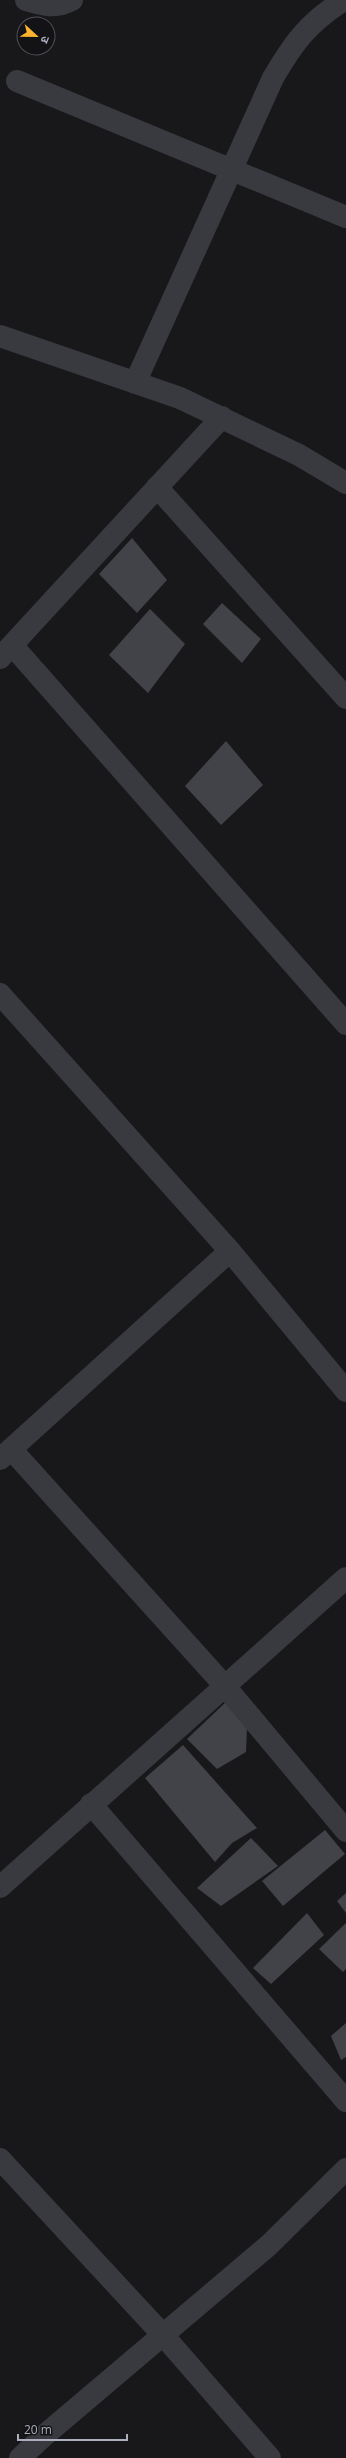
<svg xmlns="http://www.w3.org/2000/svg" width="346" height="2458" viewBox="0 0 346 2458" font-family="'Open Sans','Noto Sans Devanagari',sans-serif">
<rect width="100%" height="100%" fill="#18181b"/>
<path fill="#424348" d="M132 538 167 580 137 613 99 574Z
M222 603 261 639 242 663 203 624Z
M150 609 185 644 148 693 109 655Z
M226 741 263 785 221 825 185 786Z
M227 1701 247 1727 246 1752 217 1769 187 1739Z
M183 1745 257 1828 232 1843 215 1862 145 1778Z
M325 1830 345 1854 283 1906 262 1881Z
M251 1838 278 1866 221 1906 197 1888Z
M346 1893V1913L337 1901Z
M307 1913 324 1935 271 1984 253 1968Z
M346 1923V1969L343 1972 319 1949Z
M346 2023V2057L341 2060 331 2036Z"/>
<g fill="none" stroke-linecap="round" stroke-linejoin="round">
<path stroke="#393a40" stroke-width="22" d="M26 0C43 5 56 9 72 0
M17 81 346 217
M0 336 180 398 299 455 346 483
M135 383 273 78C294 42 308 23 344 0
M157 487 346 698
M12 645 346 1024
M0 658 222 417
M0 994 230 1251 346 1391
M11 1449 224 1685 346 1831
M0 1459 230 1251
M91 1804 346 2101
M0 1887 346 1578
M0 2159 163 2335 270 2458
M20 2458 46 2434 269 2245 346 2169"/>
</g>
<g transform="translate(36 36) rotate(112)"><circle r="19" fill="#131316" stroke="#4f5158"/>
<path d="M0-3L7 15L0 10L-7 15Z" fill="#feb32d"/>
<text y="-6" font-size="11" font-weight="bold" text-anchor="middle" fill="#aaafbb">उ</text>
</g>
<path d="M18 2434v6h109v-6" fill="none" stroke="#aaafbb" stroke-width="2"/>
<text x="24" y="2434" font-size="12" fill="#aaafbb" stroke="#131316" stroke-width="3" paint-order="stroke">20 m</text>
</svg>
